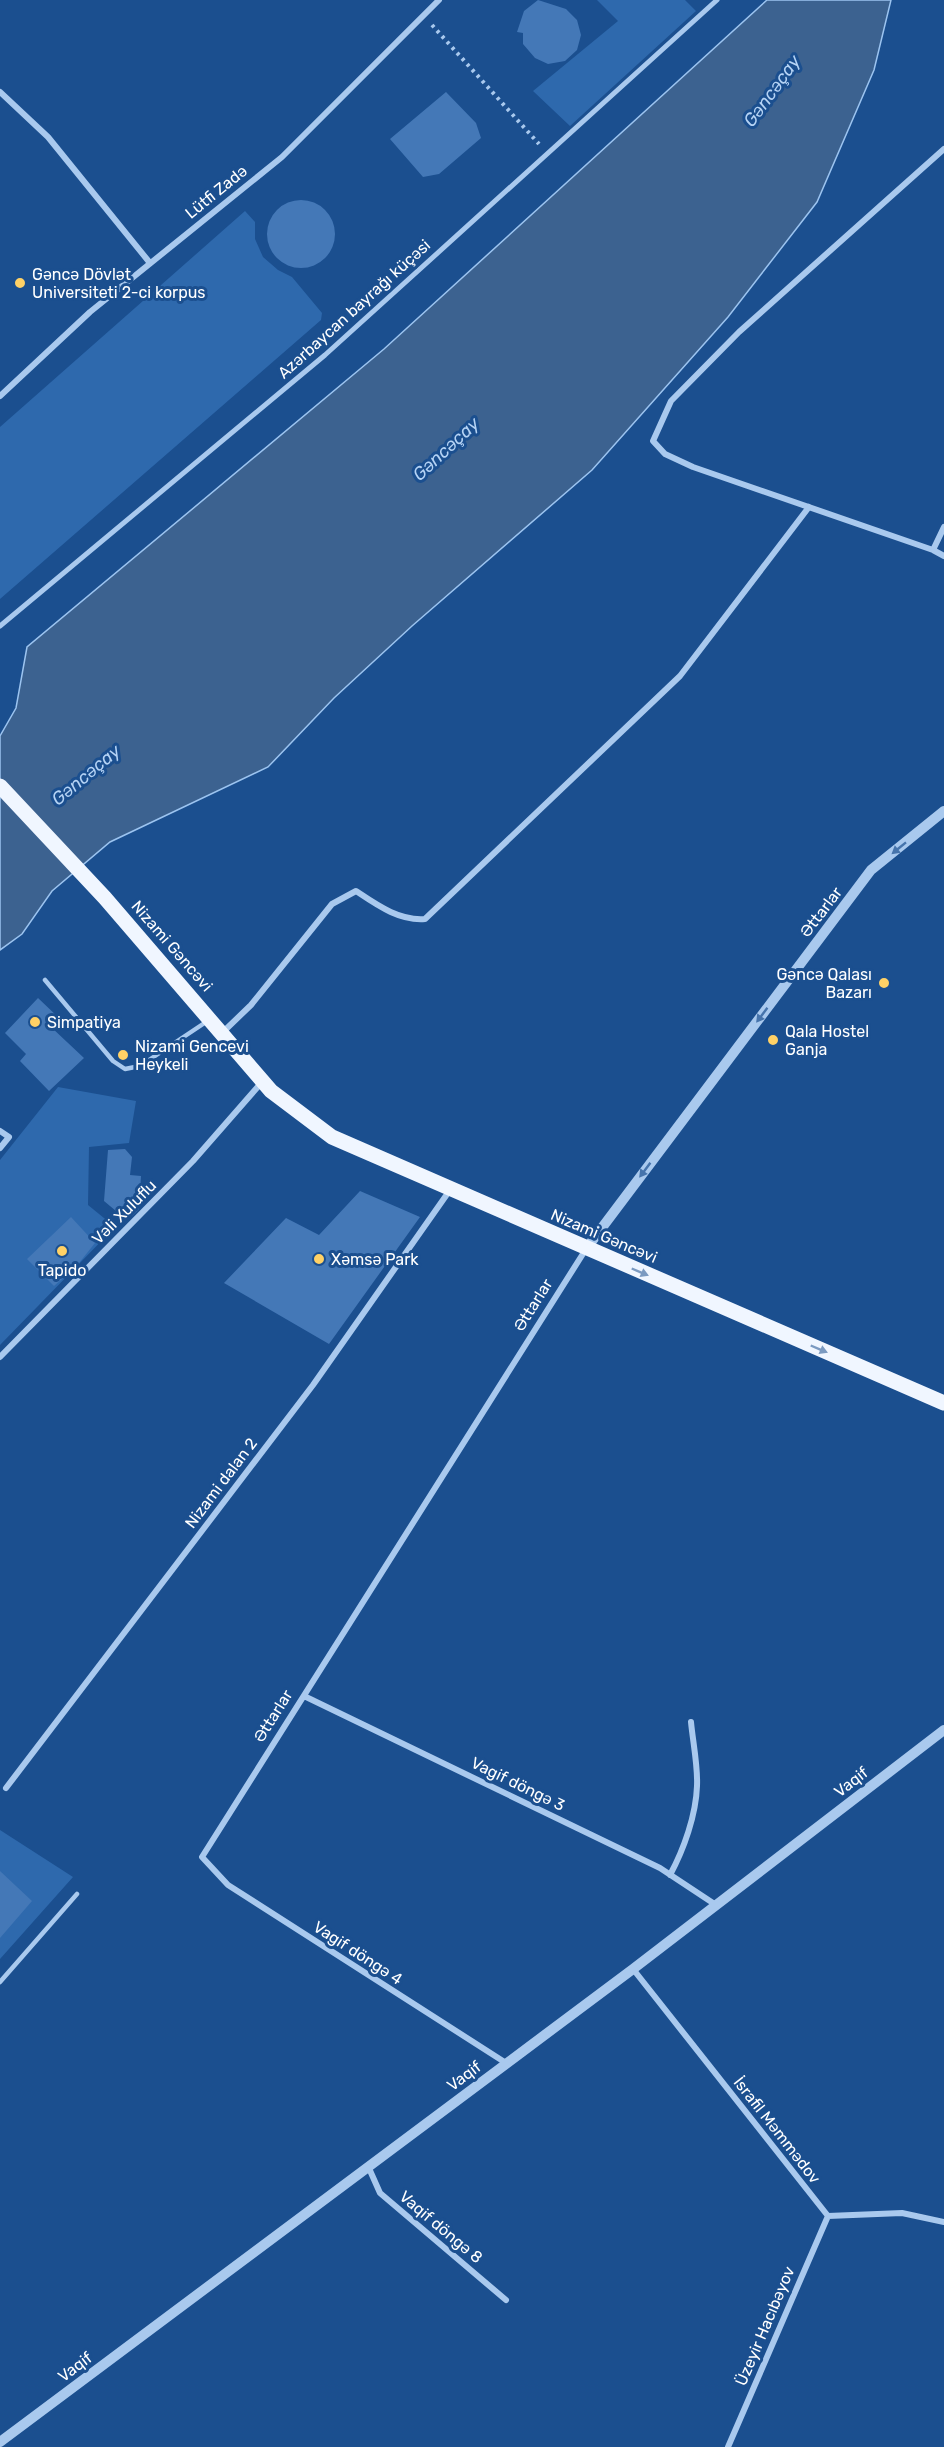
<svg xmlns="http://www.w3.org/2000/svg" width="944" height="2447" viewBox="0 0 944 2447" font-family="Rubik,sans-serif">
<rect width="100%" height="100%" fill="#1b4f8f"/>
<path fill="#2e69ad" d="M597 0H685L696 11 570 126 533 91 618 21Z
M245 211 255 222V239L263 257 278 270 292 277 322 313 321 320 0 599V427Z
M58 1087 136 1101 129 1143 89 1147 88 1205 115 1227 0 1345V1160Z
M0 1830 73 1877 0 1959Z"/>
<path fill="#3c6290" stroke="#9cc4f0" stroke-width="1.5" d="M767 0H891L874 70 817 202 728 317 592 470 412 626 334 698 268 767 110 842 52 891 22 934 0 950V736L16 708 27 647 384 349Z"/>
<path fill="#4478b7" d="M538 0 566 9 577 20 581 35 577 50 565 61 548 64 535 58 523 44V33L517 32 524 11Z
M446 92 476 123 481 138 439 174 423 177 390 139Z
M267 234a34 34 0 1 1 68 0a34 34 0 1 1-68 0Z
M38 998 59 1018 51 1027 84 1058 49 1091 20 1061 26 1054 5 1033Z
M125 1149 132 1157 130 1175 141 1176 139 1209 132 1216H122L104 1201 108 1150Z
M360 1191 420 1217 329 1344 224 1283 286 1218 319 1235Z
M71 1217 95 1243 75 1268 54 1286 27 1259Z
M0 1871 32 1901 0 1938Z"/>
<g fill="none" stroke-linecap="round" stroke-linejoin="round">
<path stroke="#a9c9ee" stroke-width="4" stroke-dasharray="3 4.5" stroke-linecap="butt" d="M432 25 539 144"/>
<path stroke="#a9c9ee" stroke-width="4.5" d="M45 980 113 1061 125 1069 140 1066 206 1022
M0 1982 77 1894"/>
<path stroke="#a9c9ee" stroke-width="5" d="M0 626 325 355 717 0"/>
<path stroke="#a9c9ee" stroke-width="6" d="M0 92 48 137 150 263
M944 149 739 332 671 401 653 441 665 454 693 467 933 550 944 556
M0 396 90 312 282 157 439 0
M933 550 944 527
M223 1032 251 1005 332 904 356 891C377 905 399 921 425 919L680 676 809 507
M0 1131 9 1137 0 1148
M0 1357 193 1161 262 1082
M304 1696 660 1868 716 1905
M6 1788 313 1385 450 1190
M670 1875C684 1849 696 1815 697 1786 698 1766 693 1743 691 1722
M633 1969 828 2216
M506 2063 228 1885 202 1857 586 1249
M368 2166 380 2193 506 2300
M828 2216 902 2213 944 2222
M728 2447 828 2216"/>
<path stroke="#a9c9ee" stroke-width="10" d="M586 1249 871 870 944 811
M0 2442 633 1969 944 1730"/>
<path stroke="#f0f6ff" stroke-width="15" d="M0 786 105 898 271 1091 332 1137 944 1403"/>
</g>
<defs><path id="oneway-solid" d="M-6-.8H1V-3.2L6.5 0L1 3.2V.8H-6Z" transform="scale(1.5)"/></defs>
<g fill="#4674ac">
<use href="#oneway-solid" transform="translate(899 848) rotate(141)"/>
<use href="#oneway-solid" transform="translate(762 1015) rotate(127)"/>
<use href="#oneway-solid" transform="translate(645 1170) rotate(127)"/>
</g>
<g fill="#7b9ac1">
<use href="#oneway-solid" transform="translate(640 1272) rotate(23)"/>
<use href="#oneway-solid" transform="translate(819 1349) rotate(23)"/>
</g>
<g fill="#ffd166" stroke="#1b4f8f" stroke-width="2">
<circle cx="20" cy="283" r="6"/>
<circle cx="884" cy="983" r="6"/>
<circle cx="35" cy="1022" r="6"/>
<circle cx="773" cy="1040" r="6"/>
<circle cx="123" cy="1055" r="6"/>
<circle cx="62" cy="1251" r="6"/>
<circle cx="319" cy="1259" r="6"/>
</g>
<g text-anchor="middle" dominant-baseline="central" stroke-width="6" stroke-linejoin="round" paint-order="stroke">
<g font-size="16" fill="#fff" stroke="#1b4f8f">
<text transform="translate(216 192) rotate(-39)">Lütfi Zadə</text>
<text transform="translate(354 309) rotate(-42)">Azərbaycan bayrağı küçəsi</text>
<text transform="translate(821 912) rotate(-53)">Əttarlar</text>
<text transform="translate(172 946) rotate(49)">Nizami Gəncəvi</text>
<text transform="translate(124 1212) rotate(-45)">Vəli Xuluflu</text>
<text transform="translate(604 1236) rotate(23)">Nizami Gəncəvi</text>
<text transform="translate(533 1305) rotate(-58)">Əttarlar</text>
<text transform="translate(221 1483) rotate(-53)">Nizami dalan 2</text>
<text transform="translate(273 1716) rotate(-58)">Əttarlar</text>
<text transform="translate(851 1782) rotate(-38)">Vaqif</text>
<text transform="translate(518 1784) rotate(26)">Vagif döngə 3</text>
<text transform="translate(358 1953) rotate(33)">Vagif döngə 4</text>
<text transform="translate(464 2076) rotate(-37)">Vaqif</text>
<text transform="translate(777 2130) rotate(52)">İsrafil Məmmədov</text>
<text transform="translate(441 2227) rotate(40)">Vaqif döngə 8</text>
<text transform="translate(765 2326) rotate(-67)">Üzeyir Hacıbəyov</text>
<text transform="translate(75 2367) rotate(-37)">Vaqif</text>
</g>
<g font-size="16" fill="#fff" stroke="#1b4f8f" text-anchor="start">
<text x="32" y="274">Gəncə Dövlət<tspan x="32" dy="18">Universiteti 2-ci korpus</tspan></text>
<text x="872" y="974" text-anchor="end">Gəncə Qalası<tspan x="872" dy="18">Bazarı</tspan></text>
<text x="47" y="1022">Simpatiya</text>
<text x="785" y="1031">Qala Hostel<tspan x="785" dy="18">Ganja</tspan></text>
<text x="135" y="1046">Nizami Gencevi<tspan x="135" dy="18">Heykeli</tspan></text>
<text x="331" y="1259">Xəmsə Park</text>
<text x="62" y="1270" text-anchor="middle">Tapido</text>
</g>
<g font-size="18" font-style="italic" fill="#b5d3f5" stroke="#1b4f8f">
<text transform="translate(772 91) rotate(-54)">Gəncəçay</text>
<text transform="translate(446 449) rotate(-43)">Gəncəçay</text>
<text transform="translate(86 775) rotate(-40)">Gəncəçay</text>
</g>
</g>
</svg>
